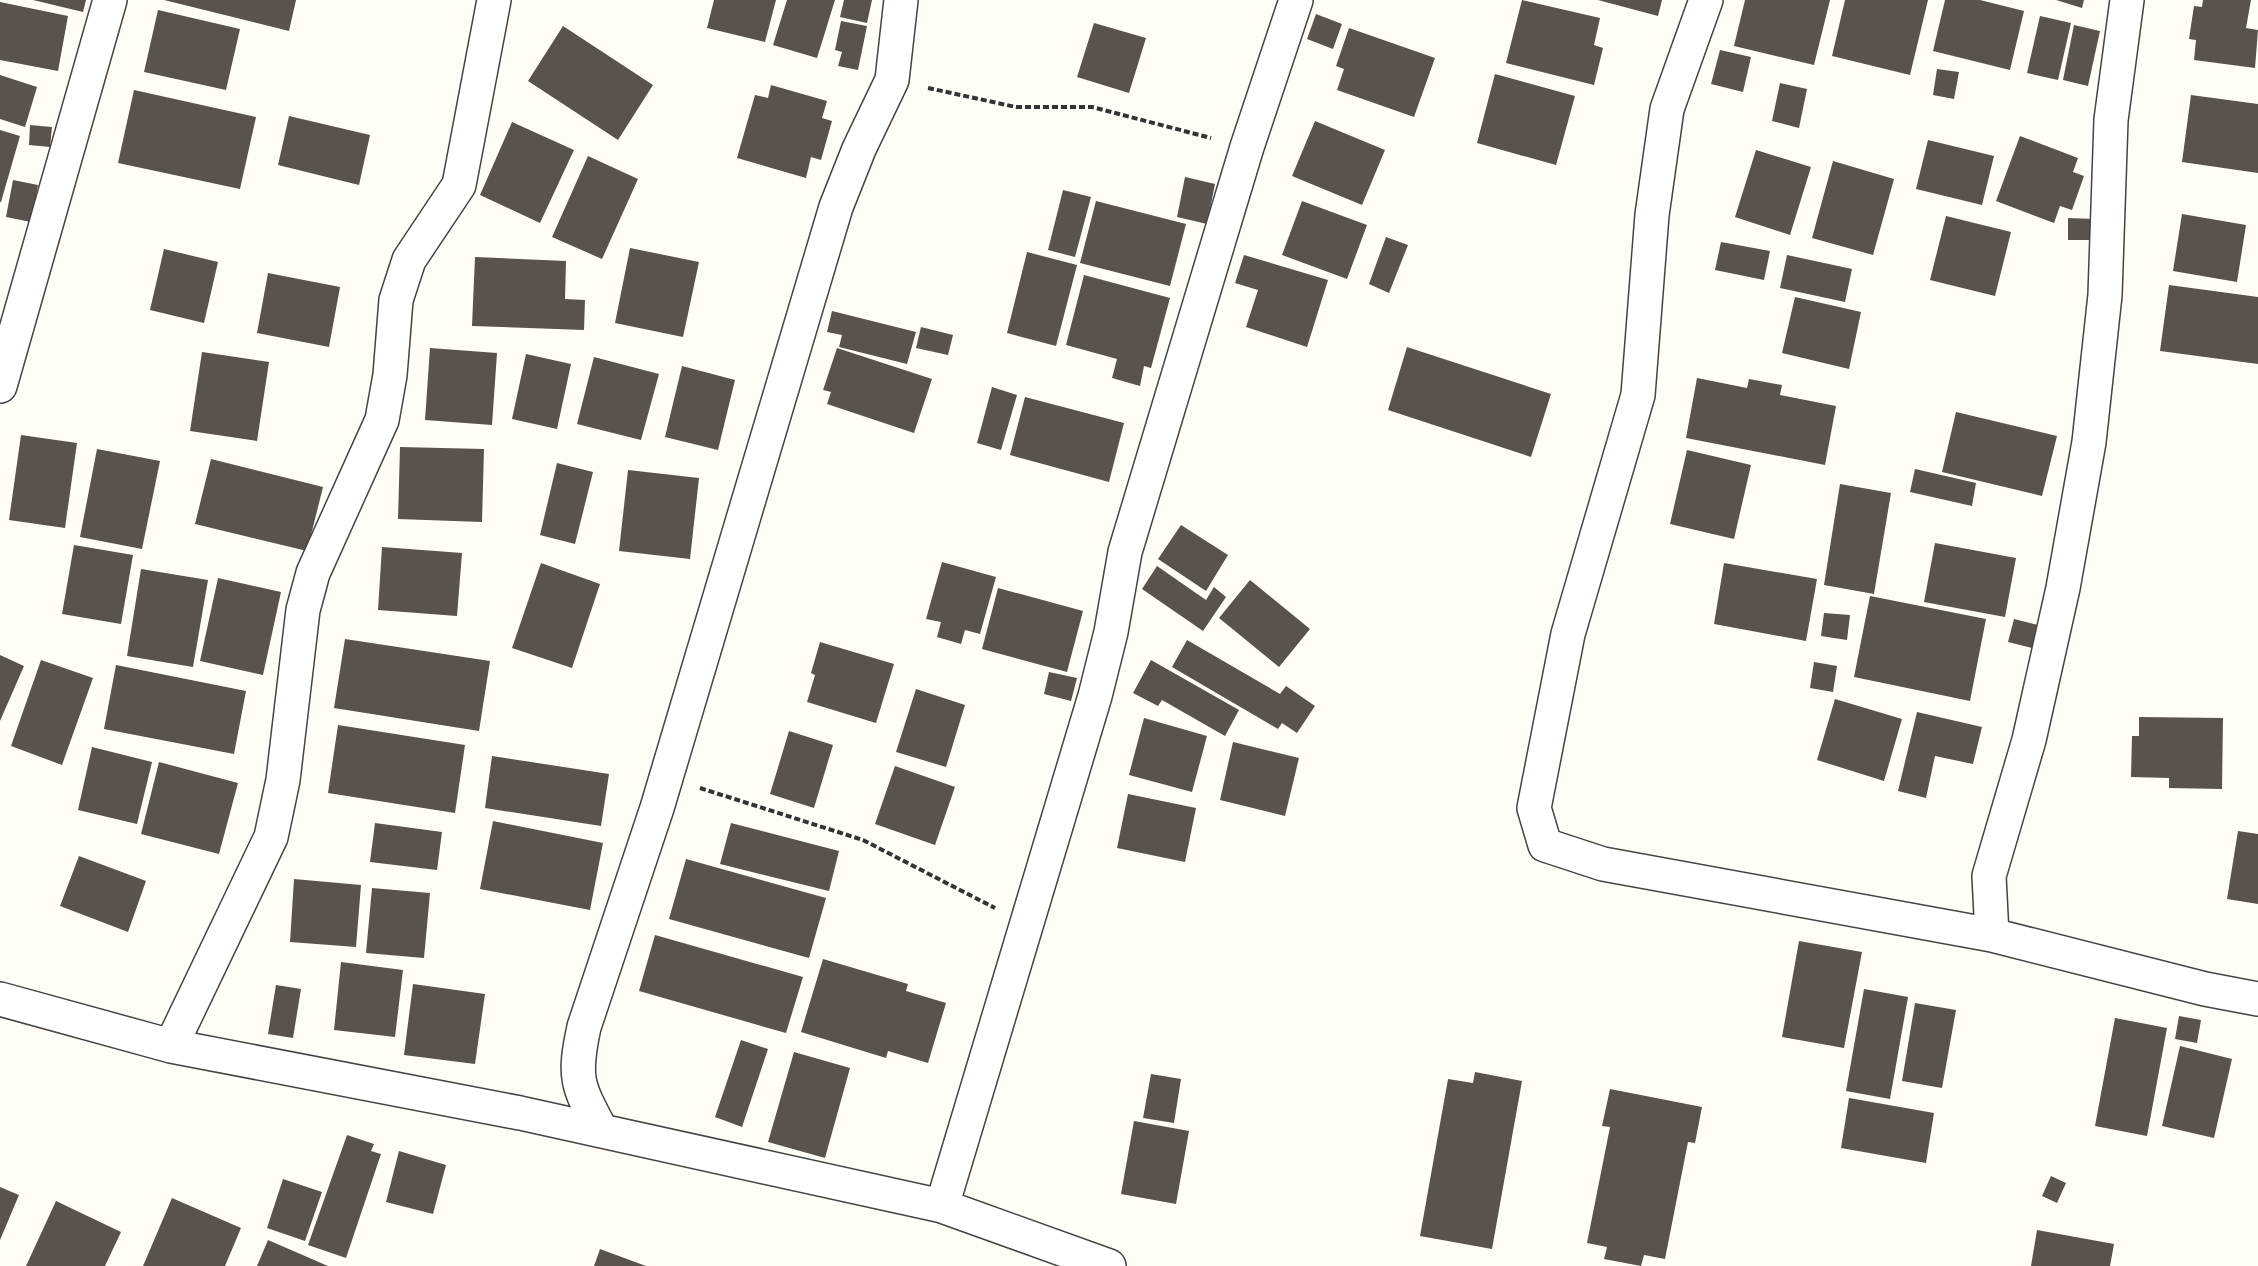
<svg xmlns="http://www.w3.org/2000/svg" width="2258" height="1266" viewBox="0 0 2258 1266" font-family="'Noto Serif',serif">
<rect width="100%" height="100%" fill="#fffdf5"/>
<path fill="#5a524d" d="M33 0H86L83 12Z
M164 0H296L289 31Z
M714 0H776L765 42 707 28Z
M787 0H835L817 58 773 45Z
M844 0H872L867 23 840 17Z
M1522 0 1600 18 1594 45 1603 48 1594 85 1506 63Z
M1598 0H1662L1658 16Z
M1745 0H1830L1814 65 1734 46Z
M1845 0H1928L1910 75 1832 56Z
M1945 0H1980L2024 11 2010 70 1933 51Z
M2056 0H2084L2082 8Z
M2203 0H2251L2246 28 2258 30 2255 68 2194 60 2196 40 2189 39 2194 6 2202 7Z
M0 2 68 16 58 71 0 60Z
M158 10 240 29 226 90 144 72Z
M1316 14 1342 24 1333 49 1307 39Z
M2040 16 2071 23 2058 80 2027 73Z
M841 21 867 26 858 70 838 66 842 52 835 50Z
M1094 23 1146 38 1129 93 1077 77Z
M2074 25 2100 31 2088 86 2063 80Z
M563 26 653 85 618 140 528 81Z
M1349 28 1435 58 1414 117 1337 90 1344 69 1336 66Z
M1720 50 1751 57 1743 92 1711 84Z
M1937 69 1959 72 1954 99 1933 95Z
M1495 74 1575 96 1556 165 1477 143Z
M0 75 37 87 25 127 0 119Z
M1780 83 1807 89 1799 128 1772 121Z
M771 85 827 101 822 118 832 121 821 160 811 157 806 178 737 158 755 95 768 98Z
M134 90 256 117 240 189 118 163Z
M2191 95 2258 104V173L2182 162Z
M289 116 370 135 359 185 278 165Z
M1315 121 1385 150 1362 205 1292 176Z
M512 122 574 150 540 223 480 195Z
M30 125 52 127 50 147 29 145Z
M0 130 20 136 1 202H0Z
M2020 136 2078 158 2073 172 2084 176 2072 210 2060 206 2054 223 1996 201Z
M1928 140 1994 156 1982 205 1916 189Z
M1756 150 1811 167 1790 235 1735 217Z
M588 156 638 179 602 259 552 237Z
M1833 161 1894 179 1873 255 1812 238Z
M1185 177 1215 184 1207 224 1177 217Z
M13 180 38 185 31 222 6 217Z
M1063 190 1091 197 1075 257 1048 250Z
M1096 201 1186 224 1170 286 1080 263Z
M1302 201 1367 225 1347 279 1282 255Z
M2182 214 2246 225 2237 282 2173 271Z
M1946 216 2011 232 1995 296 1930 280Z
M2068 218 2095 219 2094 240H2068Z
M1386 237 1408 245 1389 293 1369 284Z
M1721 242 1770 251 1764 280 1715 270Z
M630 248 699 262 683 337 615 323Z
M164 249 218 262 204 323 150 310Z
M1027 252 1077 265 1056 346 1007 333Z
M1244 255 1328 280 1307 347 1246 327 1258 290 1235 283Z
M1787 255 1852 269 1845 302 1780 288Z
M475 257 566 261 565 299 585 300 584 330 472 326Z
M268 273 340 287 329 347 257 333Z
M1084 275 1170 298 1151 368 1144 366 1140 386 1112 378 1117 359 1066 345Z
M2169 285 2258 297V364L2160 351Z
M1795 297 1861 312 1849 369 1782 353Z
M832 311 916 332 907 364 839 347 842 335 827 332Z
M921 327 953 335 948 355 916 348Z
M1407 347 1551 394 1531 457 1388 410Z
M430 348 497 353 492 425 425 420Z
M837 348 932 379 914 433 827 404 831 392 823 390Z
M202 352 269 362 257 441 190 431Z
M526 354 571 364 557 429 512 419Z
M594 357 659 374 641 440 577 424Z
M682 366 735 380 718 450 665 437Z
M1697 378 1747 388 1749 379 1782 385 1780 395 1836 406 1825 465 1686 438Z
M992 387 1017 395 1001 450 977 443Z
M1025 397 1124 423 1109 482 1010 455Z
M1956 412 2057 436 2042 496 1942 472Z
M21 435 77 443 65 528 9 520Z
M400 447 484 449 482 522 398 519Z
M97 449 160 461 142 549 80 537Z
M1687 450 1751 465 1734 539 1670 524Z
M211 459 323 487 307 551 195 524Z
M557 463 593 472 575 544 540 535Z
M1915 469 1976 483 1972 506 1910 492Z
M628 470 699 478 690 559 619 551Z
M1840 484 1891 493 1874 594 1824 585Z
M1181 525 1228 555 1206 591 1158 559Z
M1935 543 2016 558 2005 617 1924 602Z
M74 545 133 555 121 624 62 614Z
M382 547 462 553 457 616 378 610Z
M942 562 996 577 980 634 965 630 961 644 937 637 941 622 926 619Z
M541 563 600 584 572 668 512 648Z
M1724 563 1817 579 1806 641 1714 624Z
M1157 566 1206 600 1214 587 1226 597 1203 631 1142 589Z
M141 569 208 580 193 667 127 656Z
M218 578 281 592 263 675 200 661Z
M1250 580 1310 629 1279 667 1219 618Z
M998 588 1083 611 1067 672 982 649Z
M1870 596 1986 619 1970 701 1854 677Z
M1824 613 1850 615 1847 640 1821 636Z
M2014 619 2038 625 2032 648 2008 642Z
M345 639 490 661 479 731 334 708Z
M1187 640 1280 694 1286 686 1315 706 1297 733 1282 723 1278 729 1172 667Z
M820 642 894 664 876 723 807 702 815 675 811 673Z
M0 655 24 666 0 721Z
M41 660 93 678 62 765 11 746Z
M1151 660 1239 710 1225 736 1162 700 1158 706 1133 693Z
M1814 662 1837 666 1833 692 1810 688Z
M116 665 246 691 234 754 104 729Z
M1049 672 1077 678 1071 701 1044 694Z
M916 689 965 705 946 767 896 752Z
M1835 699 1902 719 1884 781 1817 760Z
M1917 712 1982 727 1973 764 1935 756 1926 798 1898 791Z
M2139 717 2223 718 2222 789 2169 788V778L2131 777 2132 736H2139Z
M1144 718 1207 736 1192 792 1129 775Z
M338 725 465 745 455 813 328 793Z
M789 731 833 745 814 808 770 794Z
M1233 742 1299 758 1285 816 1220 800Z
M92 747 152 762 137 824 78 810Z
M492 756 609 774 601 826 485 808Z
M159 762 238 783 219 854 141 834Z
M895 766 955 787 935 845 875 824Z
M1128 794 1196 808 1185 862 1117 848Z
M493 821 603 843 590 910 480 889Z
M375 823 442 832 437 870 370 862Z
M731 823 839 851 829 891 720 864Z
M2238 831 2258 834V904L2227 899Z
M79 856 146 881 128 932 60 906Z
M686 859 826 898 809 958 669 919Z
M294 879 361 885 356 947 290 942Z
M372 888 430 893 424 958 366 953Z
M655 935 803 977 786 1033 639 991Z
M1799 941 1862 952 1844 1048 1782 1037Z
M823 959 908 984 906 991 946 1003 928 1063 888 1051 886 1058 801 1032Z
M341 962 403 970 395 1037 334 1030Z
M413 984 485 994 475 1064 404 1055Z
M276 985 301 989 293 1038 268 1034Z
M1864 989 1908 997 1890 1099 1846 1091Z
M1915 1003 1956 1010 1942 1088 1902 1081Z
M2179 1016 2201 1020 2197 1043 2175 1039Z
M2115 1018 2167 1028 2147 1136 2095 1126Z
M741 1040 768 1049 742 1127 715 1117Z
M2180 1046 2232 1059 2214 1138 2162 1126Z
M794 1052 850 1068 825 1158 768 1142Z
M1475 1072 1522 1081 1492 1249 1420 1236 1448 1079 1473 1083Z
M1151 1074 1181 1079 1174 1123 1143 1118Z
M1610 1089 1702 1107 1695 1143 1688 1142 1665 1259 1644 1255 1641 1266 1604 1259 1607 1247 1587 1243 1610 1127 1602 1126Z
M1849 1098 1934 1113 1926 1163 1841 1148Z
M1134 1121 1189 1131 1176 1204 1121 1194Z
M347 1135 374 1144 371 1151 381 1154 346 1258 308 1245Z
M399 1151 446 1165 433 1214 386 1202Z
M2051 1176 2066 1183 2057 1203 2042 1196Z
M283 1179 322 1192 305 1241 267 1228Z
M0 1187 19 1195 0 1240Z
M172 1198 241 1228 225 1266H143Z
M56 1201 121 1232 105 1266H26Z
M2037 1230 2114 1244 2110 1266H2031Z
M268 1240 328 1266H257Z
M600 1249 646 1266H594Z"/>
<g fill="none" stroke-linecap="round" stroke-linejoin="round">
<defs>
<path id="street" d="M1706 0 1667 109 1652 215 1638 395 1568 634 1534 808 1545 845 1603 864 1992 935 2205 989 2258 999
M0 386 110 0
M1992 935 1989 876 2029 740 2063 588 2089 442 2105 295 2111 120 2127 0
M0 999 171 1046 520 1113 942 1206 1109 1266
M171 1046 271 837 283 780 303 610 313 573 382 420 390 375 396 300 409 260 459 185 494 0
M601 1130C577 1085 573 1078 584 1027L657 808 836 207 859 149 892 80 901 0
M942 1206 1095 696 1111 632 1125 552 1247 147 1296 0"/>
</defs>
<use href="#street" stroke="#444" stroke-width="36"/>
<path stroke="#333" stroke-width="4" stroke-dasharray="6 3" stroke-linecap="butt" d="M928 88 1016 107H1092L1211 138
M700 788 863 840 995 908"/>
<use href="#street" stroke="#fff" stroke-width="33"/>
</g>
</svg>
